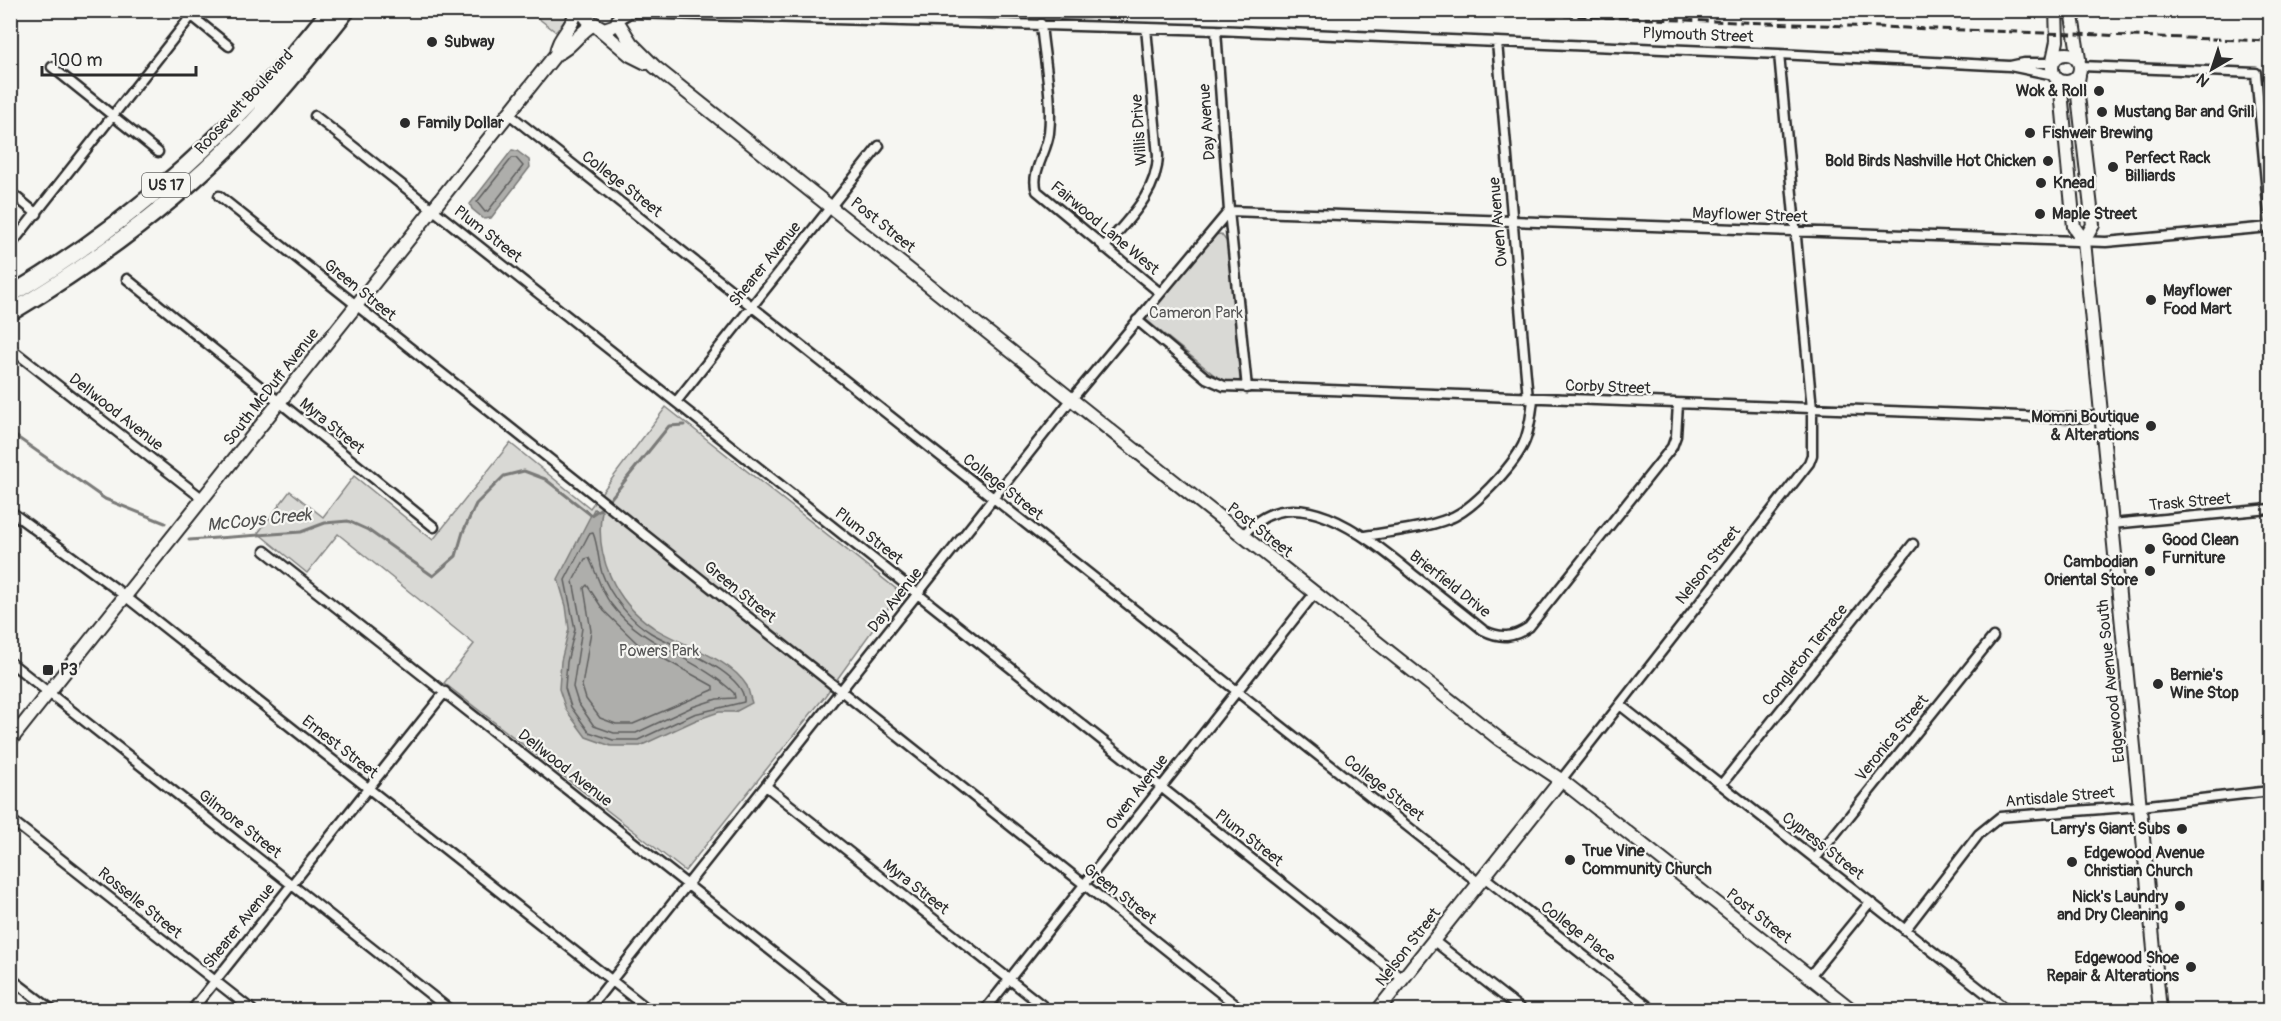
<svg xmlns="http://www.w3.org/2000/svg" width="2281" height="1021" viewBox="0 0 2281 1021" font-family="Pangolin,sans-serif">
<rect width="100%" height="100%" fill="#f6f6f2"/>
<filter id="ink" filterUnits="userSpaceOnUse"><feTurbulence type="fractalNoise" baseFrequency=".0167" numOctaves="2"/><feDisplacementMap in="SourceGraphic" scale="12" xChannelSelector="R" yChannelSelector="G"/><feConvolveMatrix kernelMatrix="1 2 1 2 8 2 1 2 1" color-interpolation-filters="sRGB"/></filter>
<g filter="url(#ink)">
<path fill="#d9d9d5" stroke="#828280" stroke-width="1.5" d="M529 11H567L568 16 556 32Z
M1221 234 1227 242 1240 380 1235 383 1218 378 1144 318 1214 235Z
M666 407 900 592 825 696 685 871 444 683 474 644 338 534 307 573 258 533 290 491 323 517 354 476 433 540 510 443 590 508Z"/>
<path fill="#aeaeab" stroke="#7a7a78" stroke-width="1.5" d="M512 150 517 151 529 160 530 167 491 218 484 219 472 209 470 204Z
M594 509 602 511C594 555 615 602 653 627 679 645 730 657 747 686 749 691 750 698 752 703L735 712H719L696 720 640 746H611L586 737 566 710 559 689 561 661 569 629 566 606 558 579Z"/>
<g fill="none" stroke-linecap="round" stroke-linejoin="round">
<path stroke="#5f5f5e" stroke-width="1.5" d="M512 158H516L523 166 488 211 485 212 477 202Z
M593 533C598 545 598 560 602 573 610 596 631 621 651 633 673 646 747 673 744 702L694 714 638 740H613L589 732 571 707 565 688 567 662 575 629 565 580 589 534Z
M589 558C597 573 600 590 611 604 643 647 697 657 734 693L735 698 717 699 692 707 636 733H614L594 726 578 703 573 687 582 628 573 581 585 559Z
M587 585 604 611 639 645 713 686V690L633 724H616L600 718 586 699 582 686 591 631 584 588Z"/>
<path stroke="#7a7a78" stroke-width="3" d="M10 435H14L105 499 165 523
M611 498 669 426 684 425
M189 540 301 532 325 523 348 521 368 530 433 576 456 556 463 532 476 504 504 476 524 471 545 479 591 515 603 507"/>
<defs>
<path id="street" d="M192 16 229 46
M619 19 630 13 1216 30 1779 54 2010 66 2054 75
M1041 24C1044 59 1053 98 1049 133 1047 152 1030 173 1037 191L1159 292
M1216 30 1229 211 1247 388
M1497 42 1528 399
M2010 66 2024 63H2052
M2081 66 2256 73 2270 226
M52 67 158 152
M509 114 1479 883
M315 116 1403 979
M10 192 37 214
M219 196 1242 1010
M1229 211 2106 242 2270 227
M10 246 196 10
M1104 248C1127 220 1157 194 1158 156L1146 28
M127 279 434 527
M1137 320 1206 378 1224 386 2073 418 2102 416
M10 348 203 499
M676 402 879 146
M10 511 116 589 649 1010
M2112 524 2270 509
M1365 536C1392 531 1422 529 1448 519 1472 511 1512 467 1523 445 1530 431 1531 414 1533 400
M1242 537C1292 472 1371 540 1415 576 1438 594 1461 612 1483 630 1501 639 1513 638 1529 627L1672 447 1676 436 1678 404
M265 551 846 1010
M10 662 450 1010
M1620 705 2007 1010
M1561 780 1809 463 1812 455V409L1779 54
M1721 785 1913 544
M766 786 1048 1010
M10 819 252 1010
M1815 859 1993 637
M1484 877 1653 1010
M1905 930 1979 834 2000 817 2140 806 2270 791
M1434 941 1522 1010
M1809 977 1870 902
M10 978 52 1010
M192 1010 445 692
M588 1010 1071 400 1229 211
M985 1010 1314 594"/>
<path id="secondary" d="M580 10 588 20 604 29 616 25 622 10
M2071 10 2079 59
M618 22 631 43 655 67C938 290 1216 517 1499 739L1561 780 1852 1010
M597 27 630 55 646 63
M2052 68a14 14 0 1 1 28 0a14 14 0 1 1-28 0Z
M556 54C571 49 579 32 594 24
M2053 60 2057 41 2056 10
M2079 75 2077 87 2093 225 2084 241
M2060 81 2074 227 2084 241 2160 1010
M10 741 556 54C557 37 574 28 576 10
M1378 1010 1561 780"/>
<path id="highway" d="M10 295C138 219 238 127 330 10
M10 313C94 263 173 205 241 135 279 95 313 53 347 10"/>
</defs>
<use href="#street" stroke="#2b2b2b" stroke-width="13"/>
<use href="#secondary" stroke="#2b2b2b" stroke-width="16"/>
<use href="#highway" stroke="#2b2b2b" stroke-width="20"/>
<use href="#street" stroke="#f6f6f2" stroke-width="8"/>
<use href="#secondary" stroke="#f6f6f2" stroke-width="12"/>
<use href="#highway" stroke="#f6f6f2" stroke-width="15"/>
<path stroke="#2b2b2b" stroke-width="3" stroke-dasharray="9 4.5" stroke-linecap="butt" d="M1402 10 2270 41"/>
</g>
</g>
<g fill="#2b2b2b" stroke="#f6f6f2" stroke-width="2">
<circle cx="432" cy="42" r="6"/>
<circle cx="2099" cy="91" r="6"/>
<circle cx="2102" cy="112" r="6"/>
<circle cx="405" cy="123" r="6"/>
<circle cx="2030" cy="133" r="6"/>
<circle cx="2048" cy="161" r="6"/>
<circle cx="2113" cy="167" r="6"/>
<circle cx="2041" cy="183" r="6"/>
<circle cx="2040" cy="214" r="6"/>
<circle cx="2151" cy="300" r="6"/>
<circle cx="2151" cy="426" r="6"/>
<circle cx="2150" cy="549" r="6"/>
<circle cx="2150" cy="571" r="6"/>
<rect x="42" y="664" width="12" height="12" rx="3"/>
<circle cx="2158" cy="684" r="6"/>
<circle cx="2182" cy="829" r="6"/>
<circle cx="1570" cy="860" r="6"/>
<circle cx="2072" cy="862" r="6"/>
<circle cx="2180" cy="906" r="6"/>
<circle cx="2191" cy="967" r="6"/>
</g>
<g text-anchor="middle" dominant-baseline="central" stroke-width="4.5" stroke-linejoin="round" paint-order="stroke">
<rect fill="#f6f6f2" stroke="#686867" stroke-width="1.5" x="142" y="173" width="48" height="24" rx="4.5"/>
<g font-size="15" font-weight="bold" fill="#2b2b2b">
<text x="166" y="185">US 17</text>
</g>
<g font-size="16" fill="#2b2b2b" stroke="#f6f6f2">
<text transform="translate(1698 35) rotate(2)">Plymouth Street</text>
<text transform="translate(244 102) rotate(-47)">Roosevelt Boulevard</text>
<text transform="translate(1207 122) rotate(-94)">Day Avenue</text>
<text transform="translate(1139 130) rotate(-94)">Willis Drive</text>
<text transform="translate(622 184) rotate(38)">College Street</text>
<text transform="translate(1750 215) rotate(2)">Mayflower Street</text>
<text transform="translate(1498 222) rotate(-95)">Owen Avenue</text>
<text transform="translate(883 225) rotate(39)">Post Street</text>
<text transform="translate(1105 228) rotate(40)">Fairwood Lane West</text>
<text transform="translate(488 234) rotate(38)">Plum Street</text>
<text transform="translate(765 264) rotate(-51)">Shearer Avenue</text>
<text transform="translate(360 290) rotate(39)">Green Street</text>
<text transform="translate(271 387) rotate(-52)">South McDuff Avenue</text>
<text transform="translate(1608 387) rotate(2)">Corby Street</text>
<text transform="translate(116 412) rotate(38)">Dellwood Avenue</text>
<text transform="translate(332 426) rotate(39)">Myra Street</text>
<text transform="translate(1003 487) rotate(38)">College Street</text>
<text transform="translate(2190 502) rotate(-5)">Trask Street</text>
<text transform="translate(1260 530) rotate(38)">Post Street</text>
<text transform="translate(869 536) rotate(38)">Plum Street</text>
<text transform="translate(1708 565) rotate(-52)">Nelson Street</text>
<text transform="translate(1450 584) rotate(38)">Brierfield Drive</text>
<text transform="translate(740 592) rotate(39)">Green Street</text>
<text transform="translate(895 600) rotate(-52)">Day Avenue</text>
<text transform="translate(1805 655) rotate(-51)">Congleton Terrace</text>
<text transform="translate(2111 681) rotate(-96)">Edgewood Avenue South</text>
<text transform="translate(1892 738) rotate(-51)">Veronica Street</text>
<text transform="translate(340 747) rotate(38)">Ernest Street</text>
<text transform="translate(565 768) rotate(38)">Dellwood Avenue</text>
<text transform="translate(1384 788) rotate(38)">College Street</text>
<text transform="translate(1137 792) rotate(-52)">Owen Avenue</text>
<text transform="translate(2060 797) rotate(-5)">Antisdale Street</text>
<text transform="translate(240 824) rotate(38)">Gilmore Street</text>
<text transform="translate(1249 838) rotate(38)">Plum Street</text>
<text transform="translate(1823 846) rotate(38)">Cypress Street</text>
<text transform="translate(916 887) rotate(38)">Myra Street</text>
<text transform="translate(1120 894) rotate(38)">Green Street</text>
<text transform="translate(140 903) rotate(39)">Rosselle Street</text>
<text transform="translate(1759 916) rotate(38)">Post Street</text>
<text transform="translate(239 926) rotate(-51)">Shearer Avenue</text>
<text transform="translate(1578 932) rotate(38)">College Place</text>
<text transform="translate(1408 947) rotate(-52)">Nelson Street</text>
</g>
<g font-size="16" font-weight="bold" fill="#2b2b2b" stroke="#f6f6f2" text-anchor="start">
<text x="444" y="42">Subway</text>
<text x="2087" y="91" text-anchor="end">Wok &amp; Roll</text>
<text x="2114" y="112">Mustang Bar and Grill</text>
<text x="417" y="123">Family Dollar</text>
<text x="2042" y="133">Fishweir Brewing</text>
<text x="2125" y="158">Perfect Rack<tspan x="2125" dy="18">Billiards</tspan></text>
<text x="2036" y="161" text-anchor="end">Bold Birds Nashville Hot Chicken</text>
<text x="2053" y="183">Knead</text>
<text x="2052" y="214">Maple Street</text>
<text x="2163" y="291">Mayflower<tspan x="2163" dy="18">Food Mart</tspan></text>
<text x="2139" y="417" text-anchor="end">Momni Boutique<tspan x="2139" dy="18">&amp; Alterations</tspan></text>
<text x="2162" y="540">Good Clean<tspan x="2162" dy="18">Furniture</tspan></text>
<text x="2138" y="562" text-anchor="end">Cambodian<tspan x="2138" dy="18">Oriental Store</tspan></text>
<text x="60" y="670">P3</text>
<text x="2170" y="675">Bernie's<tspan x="2170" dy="18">Wine Stop</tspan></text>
<text x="2170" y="829" text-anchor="end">Larry's Giant Subs</text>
<text x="1582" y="851">True Vine<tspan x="1582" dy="18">Community Church</tspan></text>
<text x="2084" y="853">Edgewood Avenue<tspan x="2084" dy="18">Christian Church</tspan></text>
<text x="2168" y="897" text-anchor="end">Nick's Laundry<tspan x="2168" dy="18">and Dry Cleaning</tspan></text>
<text x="2179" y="958" text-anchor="end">Edgewood Shoe<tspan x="2179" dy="18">Repair &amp; Alterations</tspan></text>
</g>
<g font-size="16" fill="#565656" stroke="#f6f6f2">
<text x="1196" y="313">Cameron Park</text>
<text x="659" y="651">Powers Park</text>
</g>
<g font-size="18" font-style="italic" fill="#525251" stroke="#f6f6f2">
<text transform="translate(259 520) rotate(-6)">McCoys Creek</text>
</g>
</g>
<rect width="2281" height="1021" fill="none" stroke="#f6f6f2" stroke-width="36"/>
<rect x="18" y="18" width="2245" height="985" fill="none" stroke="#2b2b2b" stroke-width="2" filter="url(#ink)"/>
<g transform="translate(2212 69) rotate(219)" stroke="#f6f6f2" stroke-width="4.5" paint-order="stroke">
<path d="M0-4.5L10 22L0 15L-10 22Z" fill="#2b2b2b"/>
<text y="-9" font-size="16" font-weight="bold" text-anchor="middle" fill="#2b2b2b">N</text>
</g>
<path d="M42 66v9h154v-9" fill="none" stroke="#2b2b2b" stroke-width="3"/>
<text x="51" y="66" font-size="18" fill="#2b2b2b" stroke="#f6f6f2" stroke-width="4.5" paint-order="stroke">100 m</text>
</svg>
